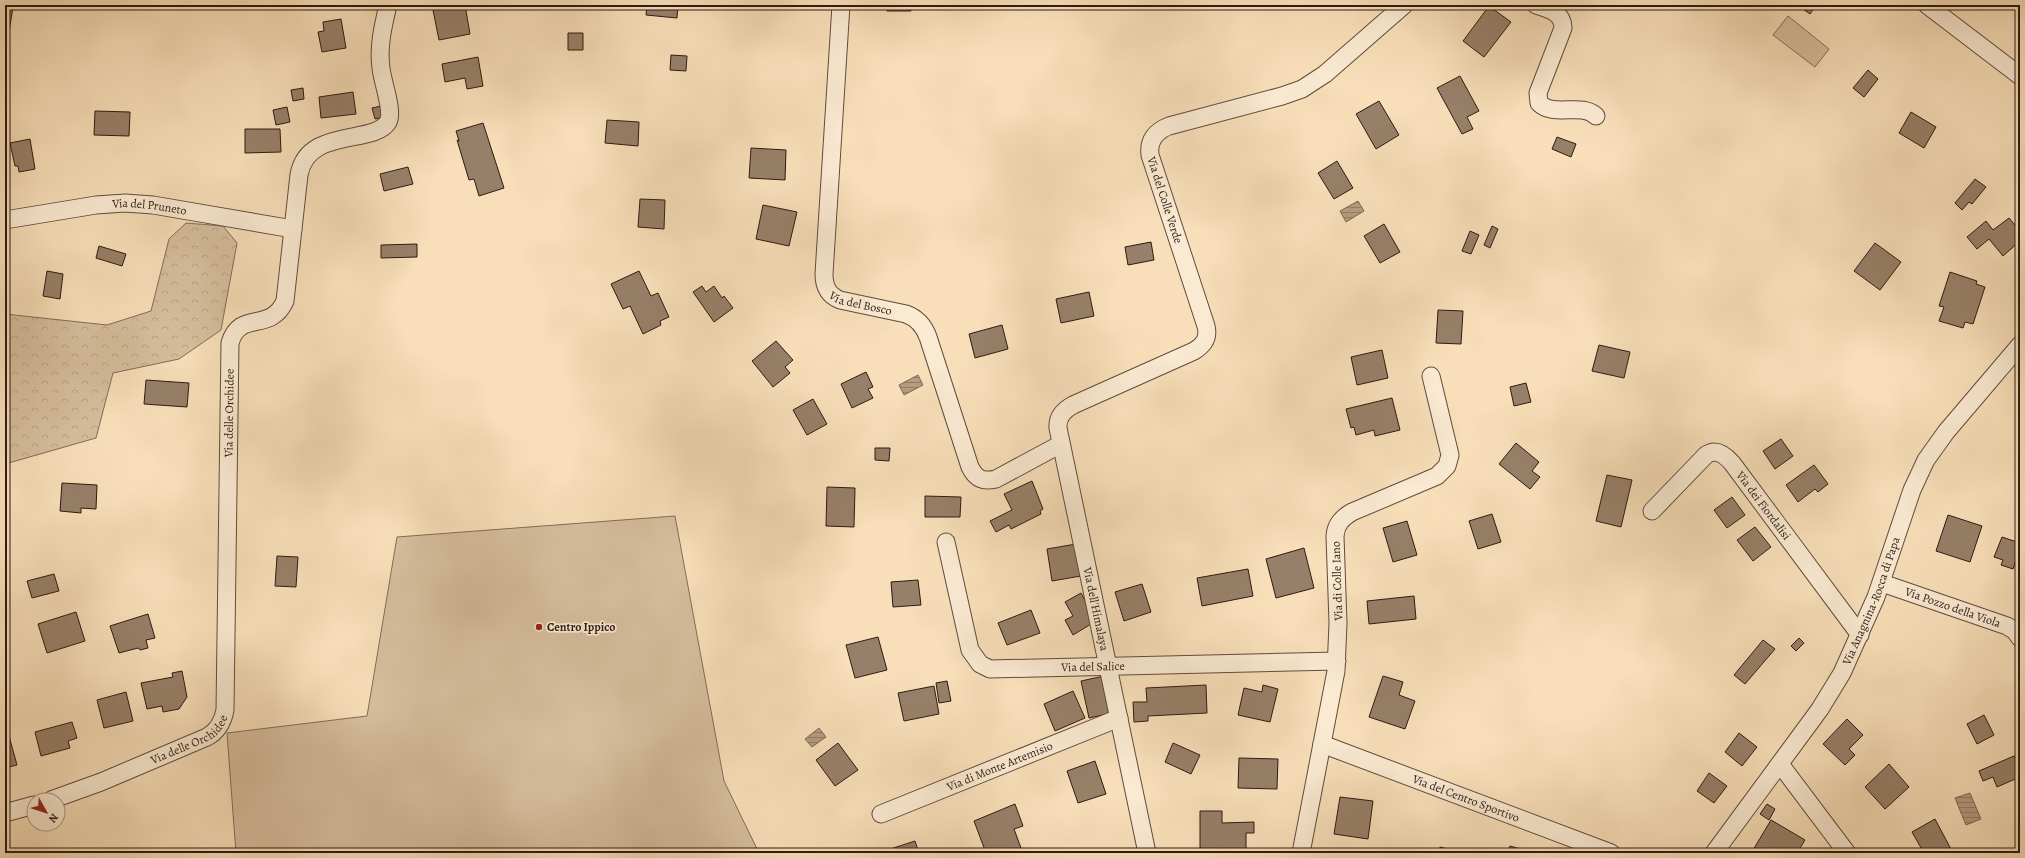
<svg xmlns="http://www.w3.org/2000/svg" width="2025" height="858" viewBox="0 0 2025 858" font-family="Alegreya,serif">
<defs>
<pattern id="forest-crowns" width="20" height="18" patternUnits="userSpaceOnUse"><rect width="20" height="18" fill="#d6be9d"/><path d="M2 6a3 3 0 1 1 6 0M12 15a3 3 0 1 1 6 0" fill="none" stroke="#b8a386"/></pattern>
<pattern id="water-rules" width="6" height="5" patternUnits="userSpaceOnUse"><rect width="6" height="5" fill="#b39c80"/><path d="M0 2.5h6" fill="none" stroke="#927e67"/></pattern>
</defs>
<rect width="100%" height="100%" fill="#f8dfb9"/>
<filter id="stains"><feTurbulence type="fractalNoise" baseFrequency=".005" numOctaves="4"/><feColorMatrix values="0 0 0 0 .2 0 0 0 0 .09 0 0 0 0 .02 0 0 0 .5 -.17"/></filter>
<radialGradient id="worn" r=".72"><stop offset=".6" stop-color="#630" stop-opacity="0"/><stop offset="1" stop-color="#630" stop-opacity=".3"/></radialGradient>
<path fill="url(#forest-crowns)" stroke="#826c58" d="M186 223 223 226 237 243 221 330 179 359 113 373 96 438 5 464V314L107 325 151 311 169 239Z"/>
<path fill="#d6be9d" stroke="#826c58" d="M1788 16 1829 49 1815 67 1773 35Z
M675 516 724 781 759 853H236L227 733 367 716 397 537Z"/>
<path fill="url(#water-rules)" stroke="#7e6854" d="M1358 201 1364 211 1346 222 1340 211Z
M918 375 923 385 904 395 899 385Z
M819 728 826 737 812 747 805 739Z
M1970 793 1981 819 1966 825 1955 798Z"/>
<path fill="#978069" stroke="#2e1a12" d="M458 5H465L470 34 439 40 433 10Z
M647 5H678L677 18 646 15Z
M887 5H911V11H887Z
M1802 5H1813L1815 7 1810 14 1800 7Z
M5 6 13 7 9 32 5 31Z
M1489 6 1511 22 1484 57 1463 41Z
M341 19 346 48 322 52 318 32 324 31 323 22Z
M568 33H583V50H568Z
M671 55 687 56 686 71 670 70Z
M478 57 483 86 467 89 465 78 445 82 442 64Z
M1868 70 1878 79 1864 97 1853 88Z
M1460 76 1479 111 1467 117 1473 129 1462 134 1437 88Z
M303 88 304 99 293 101 291 90Z
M353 92 356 114 321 118 319 97Z
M1379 101 1399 135 1376 149 1356 114Z
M381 106 383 117 375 119 372 108Z
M287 107 290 122 276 125 273 110Z
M95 111 130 112 129 136 94 135Z
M1911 112 1936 127 1924 148 1899 133Z
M607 120 639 122 638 146 605 143Z
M483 123 504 188 479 196 474 179 469 180 457 140 459 141 456 131Z
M245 129H280L281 152 245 153Z
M1557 137 1576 144 1571 157 1552 149Z
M30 139 35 169 19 172 18 166H15L10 143Z
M751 148 786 150 785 180 749 178Z
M1337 161 1353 188 1334 199 1318 173Z
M408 167 413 184 384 191 380 174Z
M1975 179 1986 187 1972 204 1969 202 1962 210 1955 203Z
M640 199 665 200 664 229 638 227Z
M763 205 797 212 789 246 756 239Z
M2009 218 2020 231V241L2003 256 1989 239 1977 249 1967 237 1986 221 1993 230Z
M1384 224 1400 252 1380 263 1364 236Z
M1492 226 1498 229 1490 248 1484 245Z
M1470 231 1479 235 1471 254 1462 251Z
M1151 242 1154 260 1128 265 1125 247Z
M1875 243 1901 262 1880 290 1854 271Z
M417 244V257L381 258V245Z
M99 246 126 254 122 266 96 258Z
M47 271 63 274 60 299 43 296Z
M639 271 651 296 658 293 669 317 660 321 661 325 643 334 630 306 623 309 611 284Z
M1950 272 1977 281 1976 284 1985 287 1973 324 1965 322 1963 328 1939 321 1944 307 1939 306Z
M702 286 706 292 714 286 722 298 724 296 733 308 714 322 693 292Z
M1089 292 1094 316 1061 323 1056 299Z
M1438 310 1463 311 1461 344 1436 343Z
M1002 325 1008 349 975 358 969 334Z
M776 341 793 360 785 367 790 373 773 387 752 361Z
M1599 345 1630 352 1624 378 1592 371Z
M1382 350 1388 378 1357 385 1351 357Z
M866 372 873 387 868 389 873 398 852 408 841 384Z
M146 380 189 383 187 407 144 404Z
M1526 383 1531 402 1514 406 1510 387Z
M1392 398 1400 430 1375 436 1374 430 1356 435 1354 427 1351 428 1346 409Z
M813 399 827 424 807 435 793 410Z
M1781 439 1793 456 1775 469 1763 451Z
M1516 443 1539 462 1532 471 1540 477 1530 489 1499 464Z
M875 448H890L889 461 875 460Z
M1814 465 1828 484 1818 492 1815 489 1798 502 1786 485Z
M1607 475 1632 480 1621 527 1596 521Z
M1032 481 1043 509 1040 511 1041 514 1011 529 1009 525 996 532 990 521 1012 510 1004 494Z
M62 483 97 485 96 509 81 508V513L60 511Z
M827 487 855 488 854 527 826 526Z
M925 496 961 497 960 517H925Z
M1732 497 1745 515 1727 528 1714 510Z
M1492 514 1501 542 1478 549 1469 521Z
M1948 515 1982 526 1970 562 1936 551Z
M1407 521 1417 555 1393 562 1383 528Z
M1755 527 1771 547 1753 561 1737 540Z
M2002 537 2020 543V548L2013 569 2001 565 2003 560 1994 557Z
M1076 544 1081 576 1052 581 1047 549Z
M1304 548 1314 588 1276 598 1266 559Z
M277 556 298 557 296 587 275 586Z
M1248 569 1253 596 1202 606 1197 578Z
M54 574 59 591 32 598 27 581Z
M918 580 921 605 893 607 891 582Z
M1142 584 1151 612 1124 621 1115 592Z
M1081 593 1096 621 1073 635 1065 620 1073 616 1065 602Z
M1414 596 1416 619 1369 624 1367 601Z
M1031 610 1040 633 1007 645 998 623Z
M76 612 85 641 47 653 38 624Z
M148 614 155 638 146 640 148 648 140 650 138 648 119 653 110 626Z
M878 637 887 670 855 678 846 645Z
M1799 638 1804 643 1796 651 1791 646Z
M1763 640 1775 649 1745 684 1734 675Z
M182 671 187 697 179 709 163 712 162 706 147 709 141 683 173 677 172 673Z
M1104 676 1112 713 1089 718 1081 681Z
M1383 676 1403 682 1399 695 1415 701 1405 729 1369 717Z
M947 681 951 701 939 703 936 683Z
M1206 685 1207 713 1148 716V721L1134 722 1133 702H1147L1146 688Z
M1263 685 1278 689 1270 722 1238 715 1244 688 1262 692Z
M934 686 939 714 904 721 898 693Z
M1073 691 1085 718 1055 731 1044 704Z
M126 692 133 721 104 728 97 700Z
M1984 715 1994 735 1977 744 1967 724Z
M1847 719 1863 735 1849 749 1855 755 1845 765 1823 744Z
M72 722 77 738 68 741 70 748 41 756 35 732Z
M1739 733 1757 747 1742 766 1725 752Z
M9 736 17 765 5 768V737Z
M838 743 858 770 835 786 816 760Z
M1173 743 1200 755 1191 774 1165 762Z
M2014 756 2019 767 2016 768 2020 777 1997 787 1993 777 1983 781 1979 771Z
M1239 758 1278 759 1277 789 1238 788Z
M1095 761 1106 794 1078 803 1067 771Z
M1889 764 1909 787 1885 809 1865 787Z
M1709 773 1727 786 1714 803 1697 791Z
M1340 797 1373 801 1368 839 1334 834Z
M1015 804 1023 826 1014 829 1021 848 1009 853H986L974 821Z
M1767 804 1775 809 1769 820 1760 814Z
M1200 811H1222V823L1254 822V833H1246V853H1200Z
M1935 819 1953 853H1924L1912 832Z
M1771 820 1805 840 1797 853H1782L1773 848 1770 853H1757L1753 850Z
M915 841 919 853H878Z
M1510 846 1531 852 1508 853Z
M1440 847 1463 853H1439Z"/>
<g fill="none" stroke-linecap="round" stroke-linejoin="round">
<defs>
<g id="minor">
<path id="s1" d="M841 5 824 274C824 286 828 295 840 300L906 314C917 318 924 326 928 337L970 467C976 479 983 482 996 479L1061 444"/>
<path d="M1536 5C1548 9 1563 12 1563 28L1538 93 1539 103C1554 118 1581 102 1596 116"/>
<path d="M1927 5 2020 76"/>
<path id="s2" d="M5 220 96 205 125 203 153 205 293 229"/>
<path id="s3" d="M1652 511 1706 455C1716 448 1725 455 1732 463L1860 635"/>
<path id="s4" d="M946 542 970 650 980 664 990 669 1337 661"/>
<path id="s5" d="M1882 583 2007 626 2015 631 2020 638"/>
<path id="s6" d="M1322 744 1611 853"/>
<path d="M1780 764 1847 853"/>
<path id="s7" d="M51 800 101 782 207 737C218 731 223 721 225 710L230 343C240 309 270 334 285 301L299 175C307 127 374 145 388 122 394 111 382 81 381 68 378 47 383 26 388 5"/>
<path d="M5 813 34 805"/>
<path id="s8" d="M881 814 1119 718"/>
<path d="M1147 853 1058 428C1057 417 1064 410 1073 405L1194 351C1204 345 1209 338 1206 326L1150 155C1148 140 1156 131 1169 126L1282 96 1302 89 1325 74 1404 5"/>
<path d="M1301 853 1336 671 1338 623 1335 536C1336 524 1342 518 1352 512L1437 476 1447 466 1450 455 1431 376"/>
<path id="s9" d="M1714 853 1820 709 1842 673 1876 597 1912 490 1926 460 1946 432 2020 345"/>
</g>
</defs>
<use href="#minor" stroke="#604b3c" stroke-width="19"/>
<use href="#minor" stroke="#faead2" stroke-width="17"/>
</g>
<circle fill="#8f2418" stroke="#faead2" stroke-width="1.5" cx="539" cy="627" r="4"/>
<g text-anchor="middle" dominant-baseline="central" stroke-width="3.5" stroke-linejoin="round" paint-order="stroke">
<g font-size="12" fill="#2e1a12" stroke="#faead2">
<text transform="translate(1165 200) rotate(72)">Via del Colle Verde</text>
<text stroke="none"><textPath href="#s2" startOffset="146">Via del Pruneto</textPath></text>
<text stroke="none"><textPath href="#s1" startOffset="323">Via del Bosco</textPath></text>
<text stroke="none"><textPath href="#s7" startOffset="499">Via delle Orchidee</textPath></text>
<text stroke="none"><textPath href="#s3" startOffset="161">Via dei Fiordalisi</textPath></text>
<text transform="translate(1337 581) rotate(-92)">Via di Colle Iano</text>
<text stroke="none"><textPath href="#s9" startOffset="299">Via Anagnina-Rocca di Papa</textPath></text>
<text stroke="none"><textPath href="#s5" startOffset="75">Via Pozzo della Viola</textPath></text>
<text transform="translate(1096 609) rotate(78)">Via dell'Himalaya</text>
<text stroke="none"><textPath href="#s4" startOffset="242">Via del Salice</textPath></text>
<text stroke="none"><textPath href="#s7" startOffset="152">Via delle Orchidee</textPath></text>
<text stroke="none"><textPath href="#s8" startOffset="128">Via di Monte Artemisio</textPath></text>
<text stroke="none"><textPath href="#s6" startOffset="154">Via del Centro Sportivo</textPath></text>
</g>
<g font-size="12" font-weight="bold" fill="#2e1a12" stroke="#faead2" text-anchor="start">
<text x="547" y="627">Centro Ippico</text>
</g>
</g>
<rect width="2025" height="858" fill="none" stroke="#f8dfb9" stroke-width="20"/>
<rect x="6" y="6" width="2013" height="846" fill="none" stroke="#2e1a12" stroke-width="2"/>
<rect x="10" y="10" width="2005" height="838" fill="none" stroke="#2e1a12"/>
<g transform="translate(46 812) rotate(129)"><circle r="19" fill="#faead2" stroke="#a89785"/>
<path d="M0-3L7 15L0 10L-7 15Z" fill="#8f2418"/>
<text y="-6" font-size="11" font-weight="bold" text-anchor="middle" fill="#2e1a12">N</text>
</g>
<rect width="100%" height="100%" filter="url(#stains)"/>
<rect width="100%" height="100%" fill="url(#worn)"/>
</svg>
